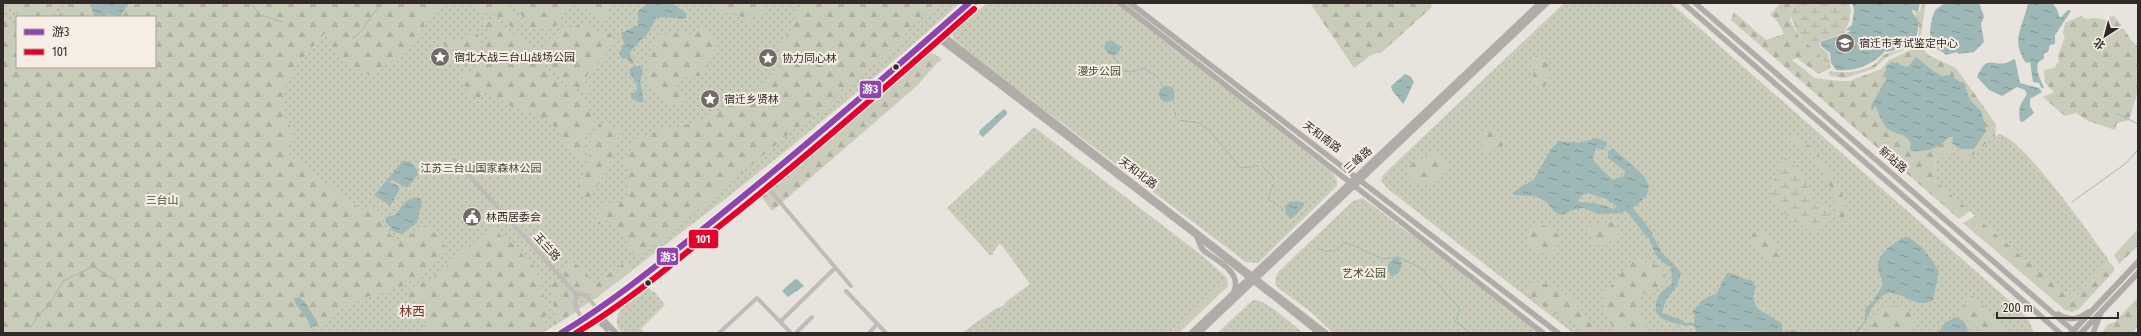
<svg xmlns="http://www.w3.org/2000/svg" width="2141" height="336" viewBox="0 0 2141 336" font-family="'Fira Sans Condensed','Noto Sans SC',sans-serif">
<defs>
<pattern id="green-dots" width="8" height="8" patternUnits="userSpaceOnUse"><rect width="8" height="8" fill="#caccba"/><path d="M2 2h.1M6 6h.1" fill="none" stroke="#aeafa0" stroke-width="1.8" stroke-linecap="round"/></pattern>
<pattern id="forest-firs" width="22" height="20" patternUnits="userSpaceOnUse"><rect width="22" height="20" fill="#caccba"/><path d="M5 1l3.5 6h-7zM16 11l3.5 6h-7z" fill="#aeafa0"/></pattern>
<pattern id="wetland-marsh" width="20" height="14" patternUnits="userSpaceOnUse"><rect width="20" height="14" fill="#caccba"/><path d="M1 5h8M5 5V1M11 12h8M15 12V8" fill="none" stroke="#aeafa0"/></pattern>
<pattern id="water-ripples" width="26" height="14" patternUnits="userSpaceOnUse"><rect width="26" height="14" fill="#9db8b7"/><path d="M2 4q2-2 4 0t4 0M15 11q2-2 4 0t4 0" fill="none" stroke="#819695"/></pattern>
</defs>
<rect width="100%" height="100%" fill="#e9e3de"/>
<path fill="url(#green-dots)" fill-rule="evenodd" d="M3 3H960C870 83 777 160 682 232 636 267 592 303 542 333H3ZM17 17H155V67H17Z
M987 3H1116L1332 172 1337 180V186L1258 263 1246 262 1010 84 955 40 952 36 954 32Z
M1564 3H1671L2020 310 2029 321 2034 333H1573L1388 189 1381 181 1383 175Z
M1034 127 1204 257 1227 278 1170 333H962L995 309 1003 306 1007 301 1030 284 1000 243 993 252 994 255H990L947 208Z
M1999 134C2022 137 2092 237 2108 259L2109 262 2077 296 2063 292 2053 284 1933 179 1937 176 1934 161 1958 148 1966 161 1985 144Z
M1363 198 1409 233 1422 240 1541 333H1333L1312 313 1276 286 1275 279 1279 271 1353 201Z
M648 287 652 292 654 291 665 305 641 329 644 333H621C606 313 634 298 648 287Z
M1253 300C1265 298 1293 325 1303 333H1217Z"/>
<path fill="url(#forest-firs)" d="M6 3H61L51 17H20Z
M66 3H452L440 5 424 23V28L395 62H390L370 75C341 62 339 61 325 33 307 54 280 77 283 108 283 115 291 126 293 134L287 147V153L360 209 364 211 373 207C383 210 379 218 383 226 387 232 394 238 401 241L428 224 448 250 406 285 358 300 348 305 325 321 307 330 268 333H8L3 325V12L15 26 14 28 17 29V67H155V17H58Z
M467 3H503L520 25V31L511 27 495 14 481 12Z
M513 3H612L607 15 601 20 576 3 571 4 556 26 528 28 527 23Z
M714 3H761L765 7 761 13 756 16 750 13 749 16 753 19 749 24 738 14 720 10 713 5Z
M801 3H939L908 30 904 37 878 62 872 65 860 78 842 90 824 109 791 132 662 240 635 256 627 248 630 245 605 219 599 225 594 220 604 206 622 201 627 198 626 192 629 172 623 161 637 139 662 128H672L700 121 709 113 718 111 733 100 749 96 757 87 771 78 779 67 781 46 794 23 795 12Z
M1310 3H1430L1432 7 1382 52 1371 55 1354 68Z
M1781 3H1794L1791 10 1790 20 1799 37 1813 48 1831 68 1818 74 1797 58 1792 60 1815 78 1839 81H1849L1881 69 1889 60 1922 45 1928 55 1956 68 1996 124 1995 136 1966 161 1958 148 1934 161 1937 176 1933 179 1970 211 1959 219 1731 20 1734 12 1766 40 1784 34 1778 22 1770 14Z
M1922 3H1926L1920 39 1916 44 1887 57 1873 69 1845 78 1830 76 1828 72 1830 71C1845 74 1861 72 1875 64 1879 61 1882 55 1886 54 1896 51 1910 48 1916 39 1923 29 1917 20 1914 11H1920Z
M2081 16 2086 19 2096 18 2105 20 2108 17 2114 16C2122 24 2130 42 2138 46V91L2129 120 2117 123 2115 130 2088 121 2076 113 2065 116 2043 97 2054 92 2045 83 2044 70 2054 68 2059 61 2058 55 2065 37 2063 33 2065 23Z
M485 20H489L498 23 502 28 527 42 535 57 548 71 564 85 589 101 585 108 596 119 584 137 583 160 559 138 562 132 531 109 525 114 518 108 506 105 489 90 479 99 466 93 467 87 459 83V79L464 77 466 72 476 69 486 45 492 38 483 23Z
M579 24 589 26 596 34 610 33 614 41C613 42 601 61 600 62 592 70 580 75 589 90L587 92C569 85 550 69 542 53L544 45 550 38H558C559 29 565 28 572 29Z
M702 27C713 30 719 40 714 51 713 54 710 56 709 59 707 65 709 72 703 76H685L674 84 686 96 681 102 672 105 661 97 647 83 648 67 646 58 658 39 664 35 678 32 691 35Z
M473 33 478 34C483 46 475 58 465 66 454 64 447 56 436 57L437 49 446 46 439 41 440 39C452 35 464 47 473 33Z
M929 54H935L942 60 937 63 917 86 772 211 761 196Z
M1538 54 1546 63H1549V71L1546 80 1547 84 1542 89H1538L1532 83 1534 69 1532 60Z
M600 123 620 129C616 157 603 179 587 201L576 189 589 164 590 137Z
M1489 125C1497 128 1506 137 1502 147L1496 146 1495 149 1486 152 1482 149C1478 138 1484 134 1489 125Z
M1788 136 1796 137 1811 147 1819 155 1823 164 1841 189 1843 197V206L1851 218H1836L1834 194 1813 156 1802 146 1785 139Z
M1434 150 1449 166C1434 184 1418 199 1405 169L1417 159 1425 158 1429 151Z
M1975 216 2063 292 2077 296 2109 262 2114 267V271L2079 309 2073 312 2065 310 1963 223Z
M1615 220 1620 240 1593 246 1588 227Z
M1540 223 1559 235V241L1552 255C1546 254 1529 250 1529 241 1529 237 1530 236 1528 232L1535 224Z
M496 224 501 237 513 244 537 270 547 309 541 333H422L430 313 429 303 416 301 406 296 413 287 434 277Z
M2138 229V246L2119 264 2114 255Z
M1755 232C1769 231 1778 239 1778 253L1784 256 1779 261 1765 258 1752 242V234Z
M573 261 595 283 627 261 634 269 595 299 589 292 576 290 561 273Z
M1635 261C1646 261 1656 263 1664 271L1666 284 1640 295C1636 307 1643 324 1650 333H1615L1605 312 1604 294 1630 262Z
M1227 278 1228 286 1226 288 1179 333H1170Z
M555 279 573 298 572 305 576 312 555 325C557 309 548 295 553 280Z
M1536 282C1569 288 1580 306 1596 333H1587C1570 315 1537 311 1525 288Z
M1970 294 2001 322 2008 333H1983L1957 312 1962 309Z
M2138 297V326L2134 331 2136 333H2102L2108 324 2115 322Z
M1894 306 1914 314 1916 319 1910 332 1869 333C1874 319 1878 309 1894 306Z"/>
<path fill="url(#wetland-marsh)" d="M1794 3H1849L1851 11 1848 25 1844 30 1846 32 1819 42 1820 47 1828 53 1831 68 1813 48 1799 37 1790 15Z
M1785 157 1801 172 1813 200 1831 210 1827 218 1815 231 1789 219 1771 198 1772 185Z"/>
<path fill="url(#water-ripples)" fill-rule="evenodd" d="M92 3H129L120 17 103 13 101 15 103 17H95L92 11Z
M648 3H672L686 13V18C675 20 666 15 656 18L649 32 629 53 634 63 631 64 627 58 622 59 619 54 624 43 621 33 638 25V11Z
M1852 3H1920L1918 11 1912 10C1912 14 1917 16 1918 21 1919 26 1918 36 1914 39 1909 44 1892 54 1885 51 1873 65 1855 72 1836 70L1831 63 1830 53 1821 46 1820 42 1852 31 1845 30 1852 25 1854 10Z
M1945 3H1979L1984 16 1981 24 1984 42 1974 52 1958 54 1957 52 1946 55C1943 51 1938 51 1934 47 1927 38 1931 20 1935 10Z
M2028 3H2052L2057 9 2060 18 2068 10 2071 11 2055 35V44L2050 45 2048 52 2044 53V58C2043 59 2041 60 2039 62 2034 67 2041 82 2044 87L2042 89 2039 83 2033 82 2030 62 2026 63C2010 40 2023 27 2028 3Z
M1110 40 1122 47 1116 55 1109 54 1104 48 1105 44Z
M1916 57 1933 71 1942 76 1949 75 1964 84 1970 100 1981 111 1986 131 1974 149H1960L1952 143 1953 138 1951 135C1938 148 1930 152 1912 151L1910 149 1911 143C1905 132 1896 135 1888 129 1880 123 1879 111 1875 105L1872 111 1871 106 1886 79V66L1892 62 1906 67 1909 66Z
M2015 59 2020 83 2039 88 2042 92 2030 99V106L2034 113 2023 122 2020 121C2018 107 2020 105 2027 94L2025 90 2017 87 2002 96 1989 90 1977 77C1987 54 1991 66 2006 63 2010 62 2011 60 2015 59Z
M640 66 643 70 640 81 644 102H638L631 98V93L636 92 637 85 629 72 632 67Z
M1405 74 1410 76 1414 82C1411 87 1406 101 1403 104L1392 90 1391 86Z
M1159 94a8 8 0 1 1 16 0a8 8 0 1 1-16 0Z
M1004 109 1007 112V114L983 137 979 134 980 130Z
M1596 138 1607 142V145L1603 150 1596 148 1593 159C1596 165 1608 175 1613 180L1624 176 1625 171 1608 158V152L1613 148 1644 176 1649 186 1647 195 1636 206 1621 213 1598 214 1584 208 1576 209 1562 215C1551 213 1551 204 1543 200 1535 195 1524 196 1515 195L1512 193 1534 179 1550 151 1559 141 1580 143ZM1587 193 1606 199 1617 206 1614 209 1595 203 1577 202 1582 195Z
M403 161C411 160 417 167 418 175L407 188 392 180 388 182 396 184 400 189 390 206 374 195Z
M417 197 420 198 422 203 417 222 403 234 394 232 386 222V217L395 215C405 204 402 201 417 197Z
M1298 201 1304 203V206L1291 219 1286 214 1285 206 1289 202Z
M1650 233C1654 237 1658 245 1661 251 1667 259 1675 263 1681 273L1677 286 1666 300 1662 313 1682 320 1685 323H1694L1695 315 1692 313C1699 303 1704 297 1716 294L1727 273C1735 272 1742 280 1751 280L1756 287 1753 298 1757 308 1781 323 1783 332 1792 330 1804 333 1741 331 1697 333 1694 325C1684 327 1660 321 1656 312 1654 299 1661 290 1672 284L1671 267C1655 260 1653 249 1648 235Z
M1907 236 1924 249 1939 271 1933 300C1917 311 1902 290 1886 293 1868 305 1870 320 1857 333H1854L1861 326 1865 320V309L1874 300 1883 284C1882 279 1879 274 1878 268 1876 253 1896 241 1907 236Z
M1395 257H1398L1402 264 1399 272 1392 277 1388 272V265Z
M795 279 798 280 804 286 788 297 782 291Z
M298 297 305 302 318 323 316 326 310 328C310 315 297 311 294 299Z
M1955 317C1965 320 1967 325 1968 333H1938L1945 323Z"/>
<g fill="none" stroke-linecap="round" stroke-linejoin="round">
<path stroke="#9db8b7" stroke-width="1" d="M251 3 260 15 283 22
M353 38C368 29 368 14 384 3
M1113 55 1123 71 1132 72 1144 68 1158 78
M1160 82 1162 86
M1173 100 1174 104
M1175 112 1176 117
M2116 113 2138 124
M1179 120 1199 123 1209 130 1239 166 1242 168 1259 166
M1263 167 1271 174 1274 180
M1273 184 1268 199 1277 205
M2072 202 2125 164 2138 150
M1280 207 1284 210
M1318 248 1324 251H1334L1344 243H1348L1383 259 1398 257 1423 269 1429 277 1437 283 1458 306 1460 311 1455 321 1470 333
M30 328 40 313 49 306 63 281 92 267 96 268 114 280"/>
<path stroke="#9db8b7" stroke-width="7" d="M1630 210 1649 234"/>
<path stroke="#c1bbb7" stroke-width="4" d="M454 159 576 294
M763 182 851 286
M846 291 886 333
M583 320 575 307 576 294 586 295 598 310
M780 322 835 268
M719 333 757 298 791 333
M796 333 812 317
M869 333 877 324"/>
<path stroke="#b2aca8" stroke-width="5.5" d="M1120 3 1543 333
M1130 3 1558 333
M1683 3 2060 333
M1695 3 2076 333
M939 32 1326 333
M935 36 1193 233 1319 333
M884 83 975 3
M1197 237 1201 247 1204 251C1217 261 1242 272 1234 291
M597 313 616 333
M2058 314C2070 321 2078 320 2088 312
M594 316 607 329
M561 333C611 304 657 266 702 230 794 158 881 81 969 3
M570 333 595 318 650 277
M1191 333 1540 3
M1199 333 1547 3
M2093 333 2101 313"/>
<path stroke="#b0aaa6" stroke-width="6" d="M2071 333 2138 262
M2081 333 2138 273"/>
<defs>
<path id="bus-1" d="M561 333C614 301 661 262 709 224 798 153 884 78 969 3"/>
<path id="bus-2" d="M576 333C625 304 668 267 712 232 802 161 888 85 974 9"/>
</defs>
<use href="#bus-1" stroke="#f6ede5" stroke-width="9"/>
<use href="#bus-2" stroke="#f6ede5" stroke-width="9"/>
<use href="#bus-1" stroke="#8e44ad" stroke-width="6"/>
<use href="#bus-2" stroke="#e4002b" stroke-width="6"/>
</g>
<defs>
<symbol id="university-disc" viewBox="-11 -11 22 22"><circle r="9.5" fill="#716a67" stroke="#f6ede5"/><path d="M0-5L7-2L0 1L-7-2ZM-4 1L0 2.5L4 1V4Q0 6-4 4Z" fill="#fff"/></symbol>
<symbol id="sight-disc" viewBox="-11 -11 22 22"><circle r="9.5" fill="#716a67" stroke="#f6ede5"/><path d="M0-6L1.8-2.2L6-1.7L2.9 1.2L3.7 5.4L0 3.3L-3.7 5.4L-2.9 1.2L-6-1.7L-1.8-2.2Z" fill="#fff"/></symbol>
<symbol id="civic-disc" viewBox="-11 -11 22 22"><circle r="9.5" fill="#716a67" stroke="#f6ede5"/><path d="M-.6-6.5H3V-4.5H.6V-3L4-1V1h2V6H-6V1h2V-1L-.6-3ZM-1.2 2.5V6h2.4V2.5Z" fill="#fff"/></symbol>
</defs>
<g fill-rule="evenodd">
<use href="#university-disc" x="1834" y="32" width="22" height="22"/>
<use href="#sight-disc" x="429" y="46" width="22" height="22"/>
<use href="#sight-disc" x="757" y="47" width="22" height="22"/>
<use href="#sight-disc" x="699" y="88" width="22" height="22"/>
<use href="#civic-disc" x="461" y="206" width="22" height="22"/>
</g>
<g fill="#312927" stroke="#f6ede5" stroke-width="1.5">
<circle cx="896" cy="67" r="3.5"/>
<circle cx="648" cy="283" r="3.5"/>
</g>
<g text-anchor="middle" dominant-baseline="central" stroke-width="4" stroke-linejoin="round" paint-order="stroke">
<g font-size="11" fill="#312927" stroke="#f6ede5" text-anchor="start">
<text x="1859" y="43">宿迁市考试鉴定中心</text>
<text x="454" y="57">宿北大战三台山战场公园</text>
<text x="782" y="58">协力同心林</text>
<text x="724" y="99">宿迁乡贤林</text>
<text x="486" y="217">林西居委会</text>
</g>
<g font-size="11" fill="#424c2e" stroke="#f6ede5">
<text x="1099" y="71">漫步公园</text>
<text x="481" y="168">江苏三台山国家森林公园</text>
<text x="162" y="200">三台山</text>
<text x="1364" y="273">艺术公园</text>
</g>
<g font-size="11" fill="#312927" stroke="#f6ede5">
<text transform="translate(1322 137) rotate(37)">天和南路</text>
<text transform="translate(1358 160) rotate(-42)">三峰路</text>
<text transform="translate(1893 160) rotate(41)">新站路</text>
<text transform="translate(1138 173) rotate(37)">天和北路</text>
<text transform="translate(547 247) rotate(48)">玉兰路</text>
</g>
<g font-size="13" fill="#75392b" stroke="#f6ede5">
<text x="412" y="311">林西</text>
</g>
</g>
<g stroke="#f6ede5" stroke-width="1.5">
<rect x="859" y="80" width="23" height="19" rx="4" fill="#8e44ad"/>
<rect x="688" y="229" width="31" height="20" rx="4" fill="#e4002b"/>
<rect x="656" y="247" width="23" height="19" rx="4" fill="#8e44ad"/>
</g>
<g font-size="11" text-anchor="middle" font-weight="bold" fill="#fff">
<text x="870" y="93">游3</text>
<text x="703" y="243">101</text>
<text x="668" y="261">游3</text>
</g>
<rect width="2141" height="336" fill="none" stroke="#312927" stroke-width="8"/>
<rect x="16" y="16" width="140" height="52" fill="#f6ede5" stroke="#a79f99"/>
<rect x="24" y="29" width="20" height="6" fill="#8e44ad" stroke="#a79f99"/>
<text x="52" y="36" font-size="12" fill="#312927">游3</text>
<rect x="24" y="49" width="20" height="6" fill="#e4002b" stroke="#a79f99"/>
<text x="52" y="56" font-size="12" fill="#312927">101</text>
<g transform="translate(2105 36) rotate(216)" stroke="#f6ede5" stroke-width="3" paint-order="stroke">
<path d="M0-3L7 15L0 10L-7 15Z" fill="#312927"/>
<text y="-6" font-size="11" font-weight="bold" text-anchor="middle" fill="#312927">北</text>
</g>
<path d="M1997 312v6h121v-6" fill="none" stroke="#312927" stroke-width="2"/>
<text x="2003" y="312" font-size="12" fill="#312927" stroke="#f6ede5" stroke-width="3" paint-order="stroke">200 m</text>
</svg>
